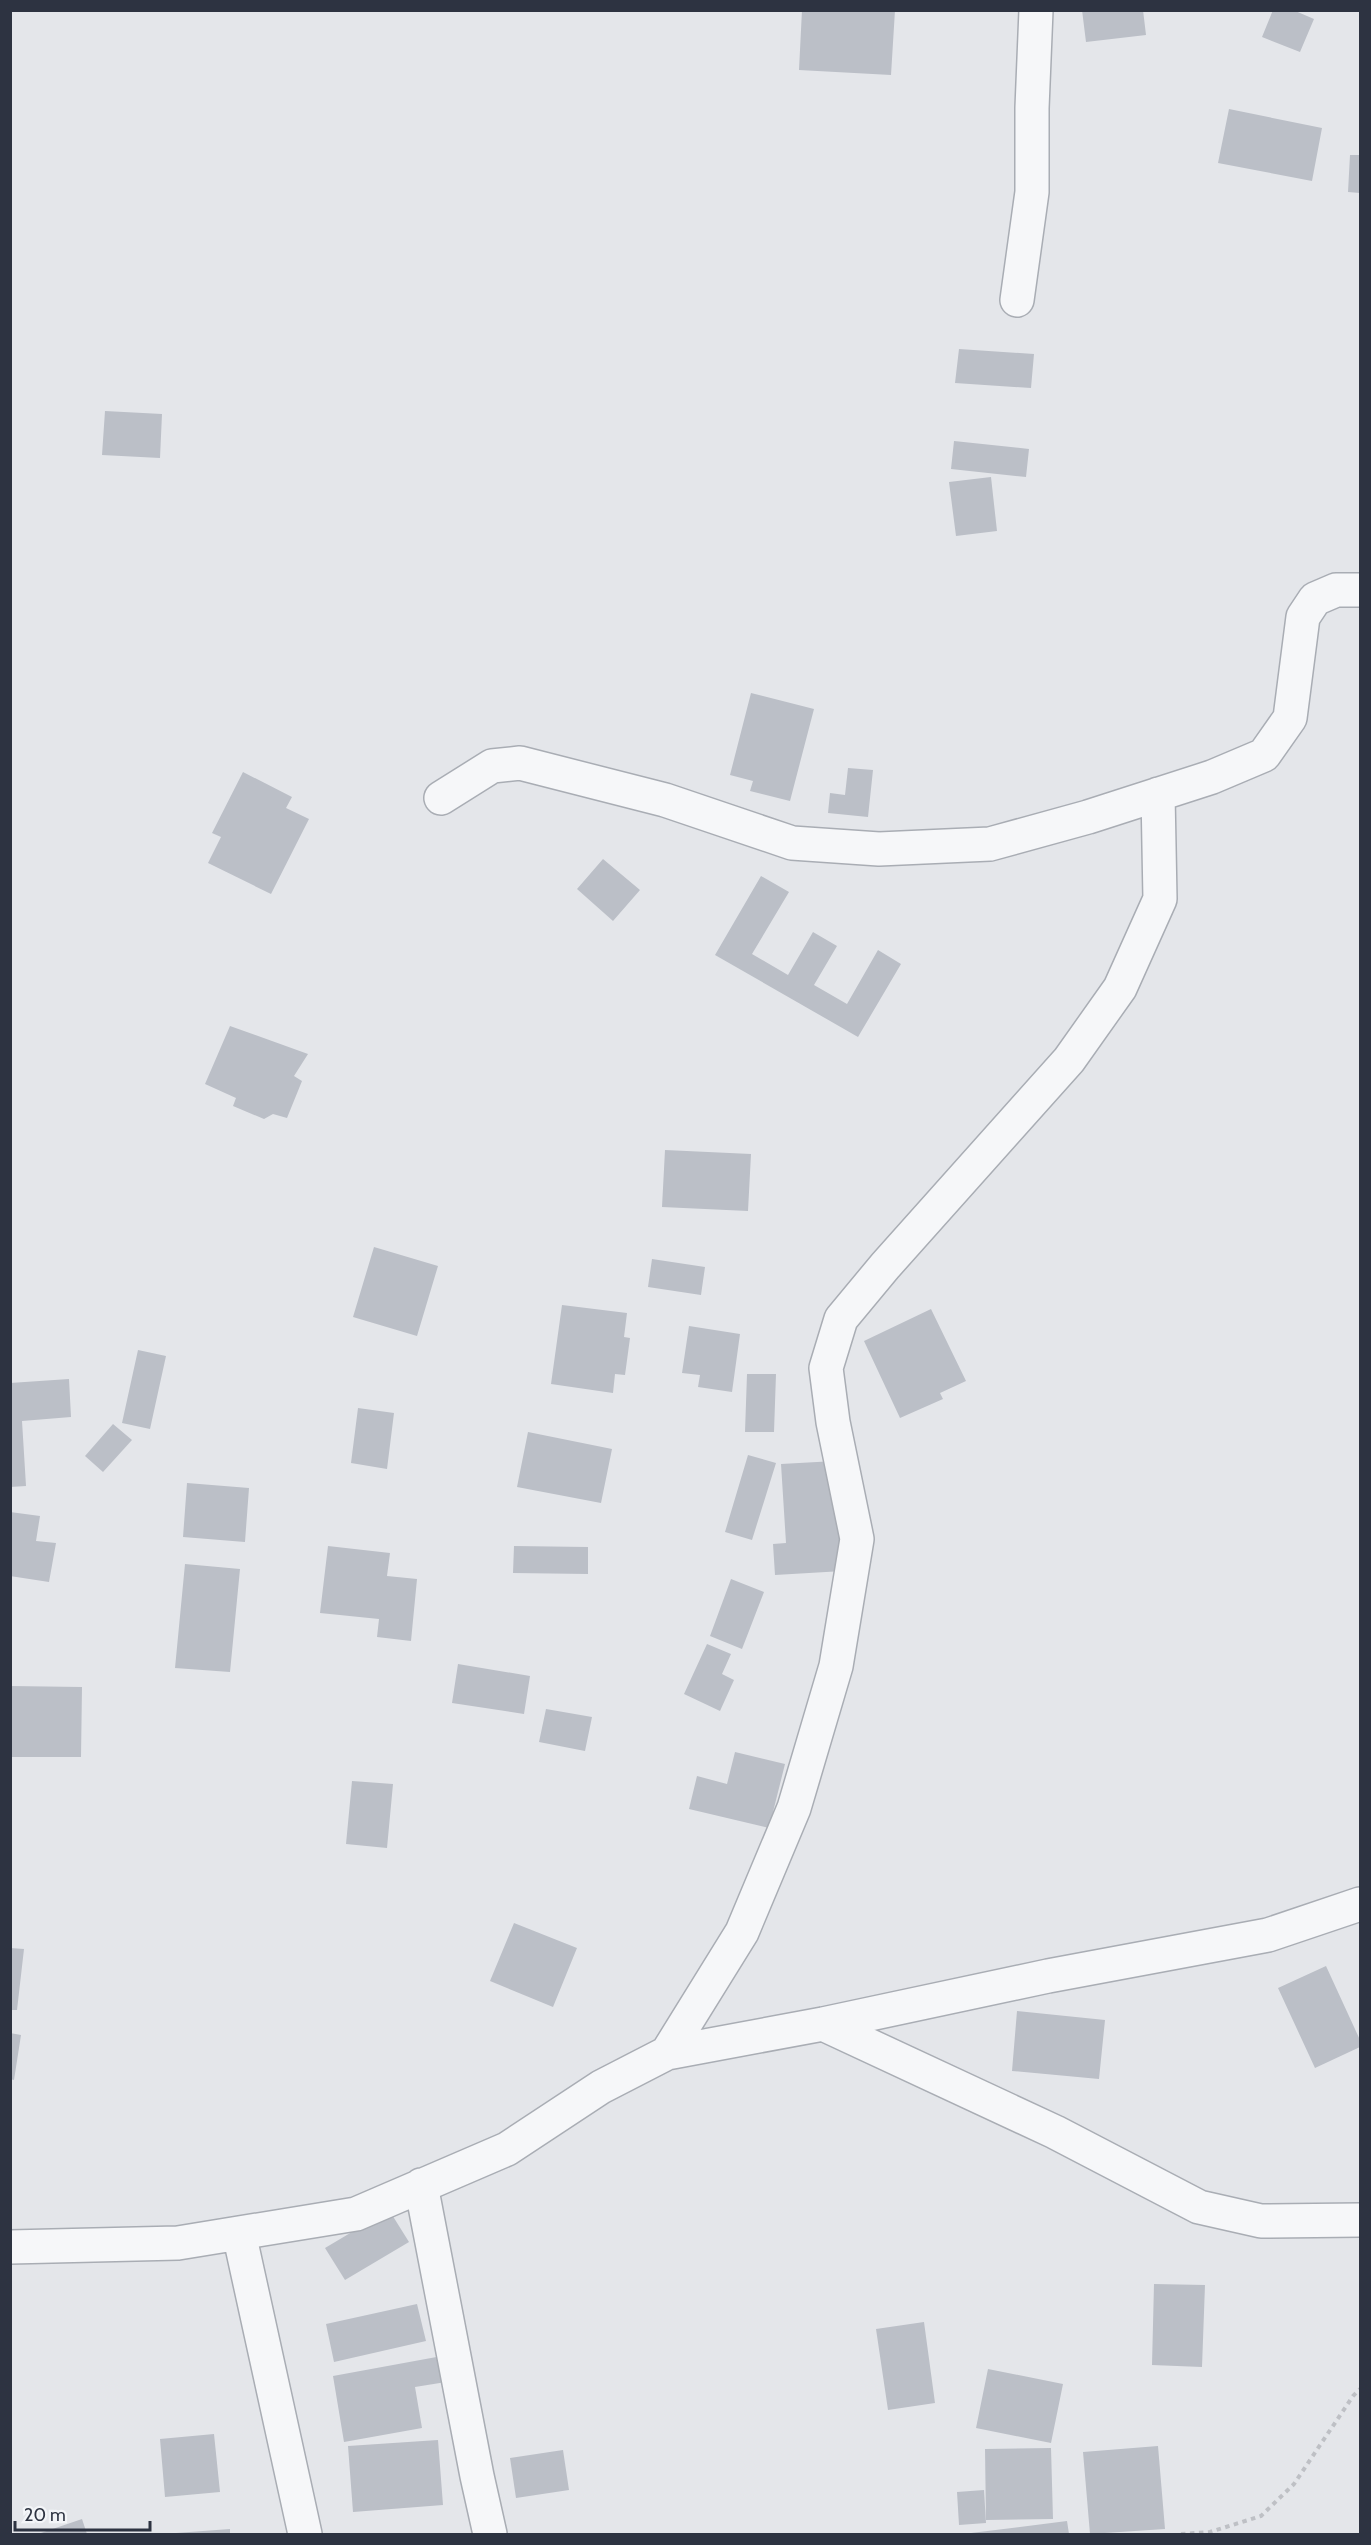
<svg xmlns="http://www.w3.org/2000/svg" width="1371" height="2545" viewBox="0 0 1371 2545" font-family="Cabin,sans-serif">
<rect width="100%" height="100%" fill="#e4e6ea"/>
<path fill="#bbbfc7" d="M802 10H895L891 75 799 70Z
M1082 10H1143L1146 35 1086 42Z
M1273 10H1293L1314 19 1300 52 1262 37Z
M1229 109 1322 128 1312 181 1218 163Z
M1350 155H1360V193L1348 192Z
M959 349 1034 354 1031 388 955 383Z
M105 411 162 414 160 458 102 455Z
M954 441 1029 449 1026 477 951 469Z
M991 477 997 531 956 536 949 482Z
M751 693 814 709 790 801 750 791 753 781 730 775Z
M848 768 873 770 868 817 828 813 830 793 845 795Z
M243 772 292 797 286 808 309 819 271 894 208 863 221 837 212 833Z
M603 859 640 890 613 921 577 889Z
M761 876 789 892 752 954 788 975 813 932 837 946 814 985 847 1004 878 950 901 964 858 1037 715 955Z
M230 1026 308 1054 294 1076 302 1081 287 1118 273 1114 264 1119 233 1106 236 1098 205 1084Z
M665 1150 751 1154 748 1211 662 1207Z
M374 1247 438 1266 417 1336 353 1317Z
M652 1259 705 1267 701 1295 648 1287Z
M562 1305 627 1313 624 1337 630 1338 625 1375 615 1374 613 1393 551 1384Z
M931 1309 966 1381 940 1393 943 1399 900 1418 864 1341Z
M689 1326 740 1334 732 1392 698 1387 700 1375 682 1373Z
M138 1350 166 1356 150 1429 122 1423Z
M747 1374H776L774 1432H745Z
M69 1379 71 1417 22 1421 26 1486 10 1487V1383Z
M358 1408 394 1413 387 1469 351 1463Z
M113 1424 132 1440 103 1472 85 1456Z
M528 1432 612 1449 601 1503 517 1487Z
M748 1455 776 1463 752 1540 725 1532Z
M835 1461 843 1571 775 1575 773 1544 786 1543 781 1464Z
M187 1483 249 1488 245 1542 183 1537Z
M10 1512 40 1516 36 1541 56 1543 49 1582 10 1576Z
M328 1546 390 1553 387 1576 417 1579 411 1641 377 1637 379 1619 320 1613Z
M514 1546 588 1547V1574L513 1573Z
M185 1564 240 1569 230 1672 175 1668Z
M731 1579 764 1592 742 1649 710 1636Z
M707 1644 731 1654 722 1674 734 1680 720 1711 684 1694Z
M458 1664 530 1676 524 1714 452 1703Z
M10 1686 82 1687 81 1757H10Z
M546 1709 592 1717 585 1751 539 1742Z
M735 1752 785 1764 769 1828 689 1809 697 1776 727 1784Z
M352 1781 393 1784 387 1848 346 1844Z
M514 1923 577 1948 553 2007 490 1981Z
M10 1948 24 1949 17 2010H10Z
M1326 1966 1360 2040V2047L1315 2068 1278 1988Z
M1017 2011 1105 2020 1099 2079 1012 2071Z
M10 2033 21 2035 14 2080 10 2079Z
M389 2210 409 2242 345 2280 325 2248Z
M1154 2284 1205 2285 1202 2367 1152 2365Z
M417 2304 426 2341 334 2362 326 2324Z
M924 2322 935 2403 888 2410 876 2329Z
M442 2356 446 2382 415 2387 422 2428 344 2442 333 2376Z
M988 2369 1063 2384 1051 2443 976 2428Z
M214 2434 220 2492 165 2497 160 2439Z
M438 2440 443 2505 353 2512 348 2446Z
M1158 2446 1165 2529 1090 2534 1083 2452Z
M1051 2448 1053 2519 986 2520 985 2449Z
M563 2450 569 2490 516 2498 510 2458Z
M984 2490 986 2523 959 2525 957 2492Z
M82 2519 87 2534H38Z
M1067 2521 1069 2534H971V2533Z
M230 2529V2534H176V2533Z"/>
<g fill="none" stroke-linecap="round" stroke-linejoin="round">
<defs>
<path id="minor" d="M1017 300 1032 192V108L1036 10
M441 798 492 766 520 763 665 800 792 843 879 849 990 844 1088 817 1212 777 1264 755 1290 718 1303 617 1315 599 1336 590H1360
M823 2024 1055 2132 1199 2207 1261 2221 1360 2220
M667 2053 742 1932 794 1808 836 1666 857 1539 833 1422 826 1368 841 1319 885 1266 1069 1060 1120 988 1160 899 1158 794
M421 2185 477 2476 490 2534
M239 2233 305 2534
M10 2247 178 2243 356 2214 507 2149 601 2087 667 2053 823 2024 1048 1976 1268 1935 1360 1904"/>
</defs>
<use href="#minor" stroke="#a9adb4" stroke-width="36"/>
<path stroke="#bec0c5" stroke-width="4" stroke-dasharray="4.5 4.5" stroke-linecap="butt" d="M1181 2534 1210 2532 1261 2516 1294 2484 1353 2396 1360 2389"/>
<use href="#minor" stroke="#f6f7f9" stroke-width="33"/>
</g>
<rect width="1371" height="2545" fill="none" stroke="#2d3341" stroke-width="24"/>
<path d="M15 2521v9h135v-9" fill="none" stroke="#2d3341" stroke-width="3"/>
<text x="24" y="2521" font-size="18" fill="#2d3341" stroke="#f3f5f8" stroke-width="4.5" paint-order="stroke">20 m</text>
</svg>
